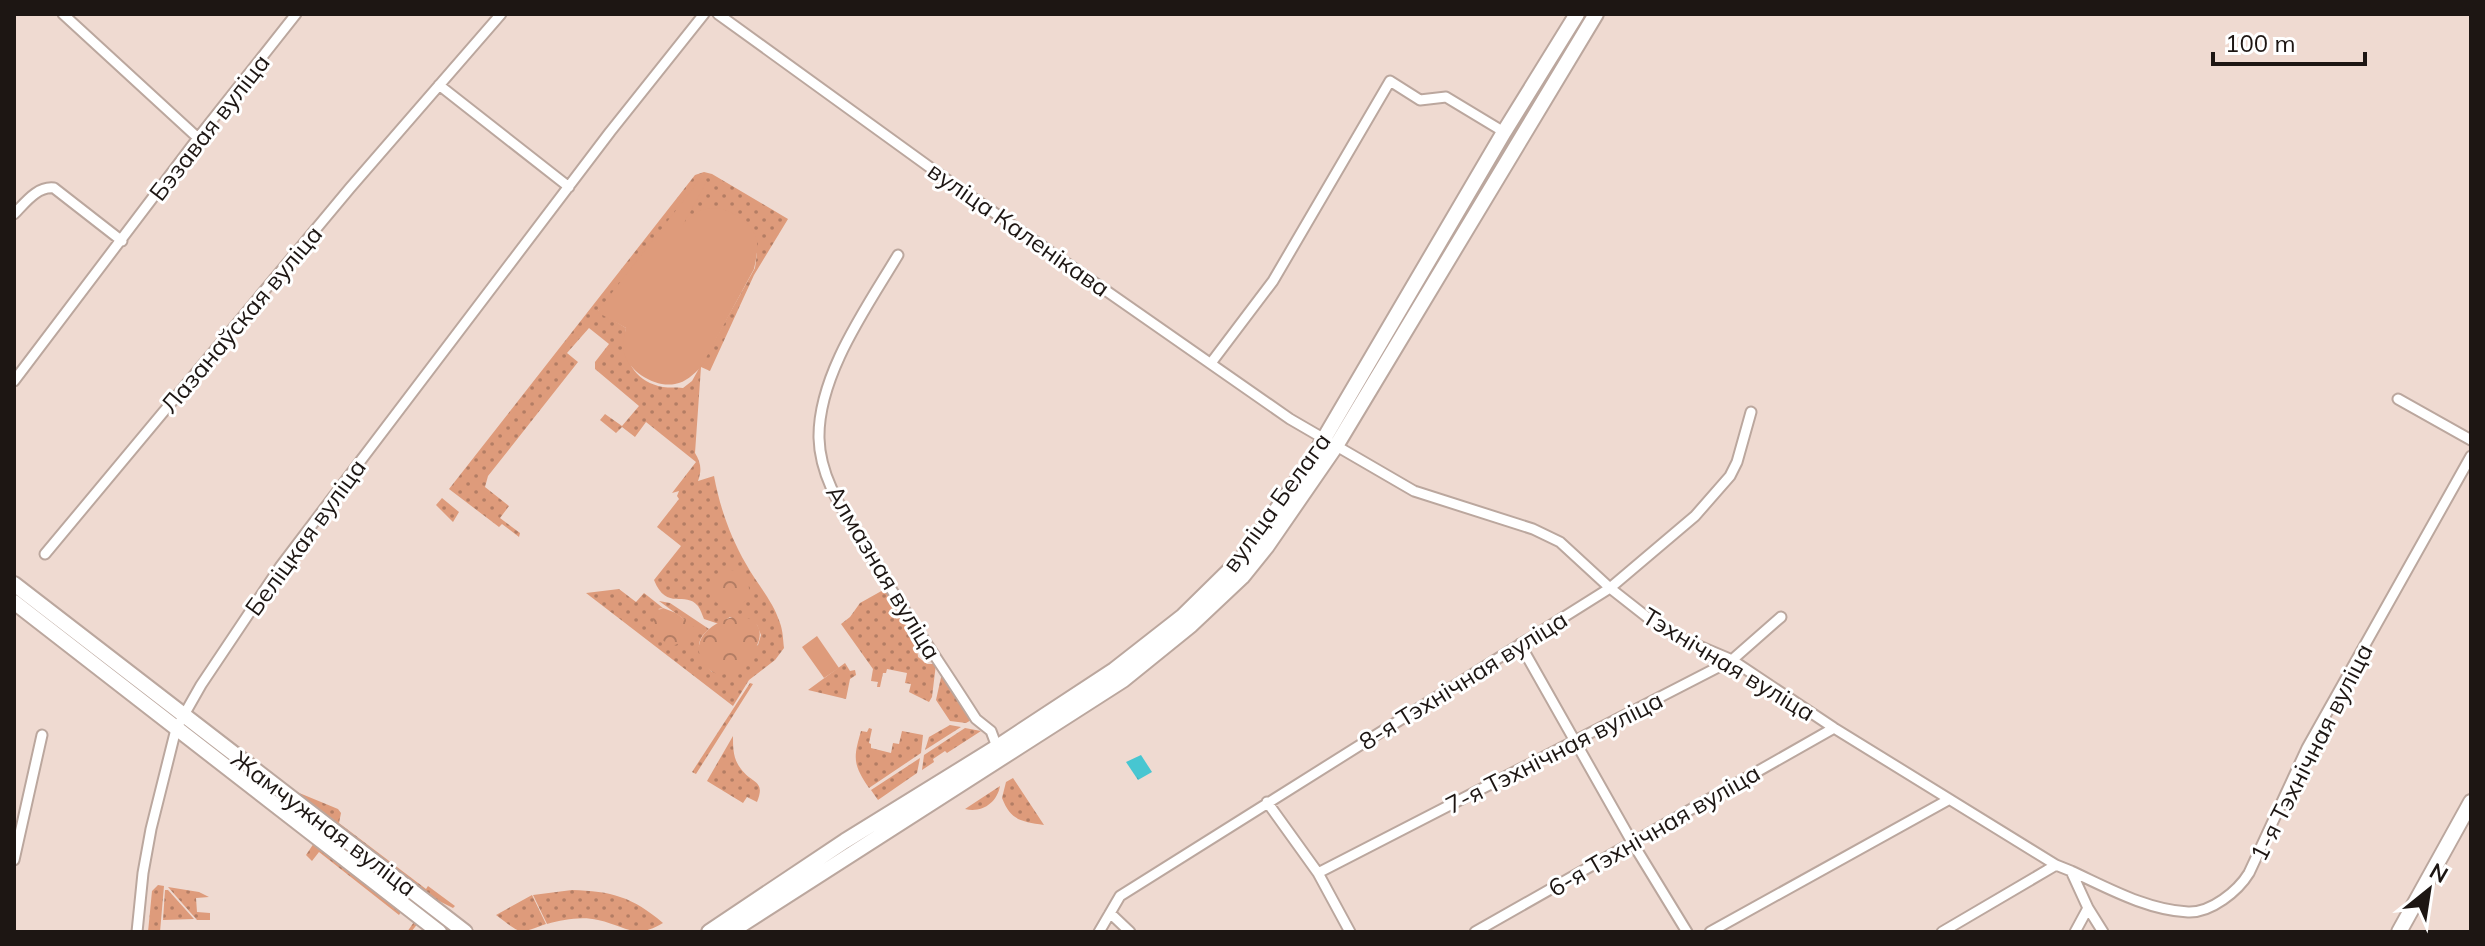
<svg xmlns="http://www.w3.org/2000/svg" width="2485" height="946" viewBox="0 0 2485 946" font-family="Mulish,sans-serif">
<defs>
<pattern id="grass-dots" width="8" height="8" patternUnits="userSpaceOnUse" patternTransform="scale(2)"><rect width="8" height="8" fill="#de9b7b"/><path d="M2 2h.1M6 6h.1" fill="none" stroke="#b37d64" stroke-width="1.8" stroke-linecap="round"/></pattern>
<pattern id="park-crowns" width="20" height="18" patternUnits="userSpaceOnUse" patternTransform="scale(2)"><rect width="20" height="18" fill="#de9b7b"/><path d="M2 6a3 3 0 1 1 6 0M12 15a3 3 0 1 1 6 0" fill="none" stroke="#b37d64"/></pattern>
<pattern id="water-ripples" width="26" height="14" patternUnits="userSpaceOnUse" patternTransform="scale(2)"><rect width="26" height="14" fill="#47c6d1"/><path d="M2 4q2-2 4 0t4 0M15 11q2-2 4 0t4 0" fill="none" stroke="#3ea9b3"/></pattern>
</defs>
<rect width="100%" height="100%" fill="#efdad1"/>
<path fill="url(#grass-dots)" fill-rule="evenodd" d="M1584 14H1592L1349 411 1502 149Z
M704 172 712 174 788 219 754 275 710 371 701 367 695 453C701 463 702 470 698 481L714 476C720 508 730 536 746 564 757 584 773 601 780 623 783 631 783 640 784 648L775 660 749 680 733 706 586 593 619 589 636 602 644 593 663 608 658 609 685 620 659 601 670 603 709 629C692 643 699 657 712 672L758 645 761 635 757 625 730 617 719 624 704 619C702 615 701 610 698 606 685 590 667 612 654 580L681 546 657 527 679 499 677 496 679 491 672 493 696 462 646 422 635 437 622 427 616 433 600 420 605 414 622 426 639 406 595 369V362L609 344 589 328 567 353 578 362 488 476 485 487 509 506 500 518 520 533 519 537 502 524 499 527 449 489 695 175ZM680 229 757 253 755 268 692 381 683 388C676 387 669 388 663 387 633 382 621 356 626 328L598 311Z
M442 498 459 512 453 522 436 505Z
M885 589 920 640 917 647 918 657 927 664H936L932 697 929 702 909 692 911 684 905 683 907 673 887 669 886 673H883L880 687H877L878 682 871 681 873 669 841 624 850 617 860 603Z
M845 663 850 671 855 670 856 675 850 679 846 699 808 690Z
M942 673 973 719 966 723 950 721 936 700Z
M750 683 753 684 696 774 692 772Z
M950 725 961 727 925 750 929 737Z
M869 728 872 729 869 743 871 744V748L891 753 893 743 899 744 902 731 923 735 921 753 869 788C853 764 853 759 861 731L867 732Z
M965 728 981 731 947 753 945 751 933 759 934 762 922 770 924 755Z
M733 736C733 748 733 759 741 769 752 784 766 780 757 802L747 797 743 803 707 781Z
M227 755 457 932H450L225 758Z
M920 758 917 773 878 800 871 790Z
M1013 778 1044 825C1021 821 1011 821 1002 798L1006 782Z
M1000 786C997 803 982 813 965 809Z
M292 790 338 809 341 813 339 823 426 889 428 886 455 906 453 908 433 898Z
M314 843 419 922 411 932H407L414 922 401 912 399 915 319 852 312 861 306 855Z
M158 885 164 886 160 932H148L152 891Z
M168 887 199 892 209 897 196 898 197 912 210 913V920H197Z
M165 890H168L194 919 163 920Z
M572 890C611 891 633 897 663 923 635 940 626 926 598 920 581 916 563 920 547 924L533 895Z
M532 895 546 924C516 935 522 934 496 915Z"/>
<path fill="url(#park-crowns)" d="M711 589a19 19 0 1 1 38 0a19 19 0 1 1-38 0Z
M663 608 676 613 699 631 698 635 675 645C658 643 651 628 654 612Z
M739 616C787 623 740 680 717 674 711 672 706 667 703 662 688 637 717 619 739 616Z"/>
<path fill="#de9b7b" d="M701 178 707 181 683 225C689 219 694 213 703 210 722 203 749 218 756 237 759 248 756 259 754 269L701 367C693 375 686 382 675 384 656 388 629 372 624 353 622 344 624 336 626 328L597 312Z
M817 636 839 668 824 678 802 647Z"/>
<path fill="url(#water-ripples)" d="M1141 755 1152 772 1138 780 1126 762Z"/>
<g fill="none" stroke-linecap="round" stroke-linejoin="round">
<defs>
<path id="street" d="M63 14 198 138
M718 14 946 179 1290 419 1414 491 1533 529 1560 542 1610 588 1652 621 1680 638 1732 660 1834 728 2056 865 2071 871 2088 908 2103 932
M439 85 569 187
M14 214C25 203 37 186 54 188L122 241
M898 255C867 307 818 375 819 438 820 480 846 515 866 549 901 607 940 662 976 719L991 731 997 747
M1211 363 1273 281 1390 81 1420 100 1446 97 1504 132
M14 381 198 138 296 14
M2398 399 2471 440
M45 554 350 188 501 14
M1520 644 1632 842 1687 932
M1267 802 1318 873 1350 932
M14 860 42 735
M2071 871C2108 888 2147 910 2188 912 2211 913 2238 891 2249 873L2307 748 2471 456
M1318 873 1732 660 1781 617
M1110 913 1130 932
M137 932 143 873 151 829 176 729 201 685 280 567 610 132 704 14
M1099 932 1120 896 1610 588 1695 516 1730 476 1737 462 1751 412
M1475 932 1834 728
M1710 932 1948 800
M1942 932 2056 865
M2075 932 2088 908"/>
<path id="secondary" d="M14 584 465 932
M14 602 439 932
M709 932 845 841 997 747 1114 670 1183 616 1242 558 1308 466 1504 132 1577 14
M730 932 1123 680 1191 625 1242 577 1267 546 1336 446 1596 14"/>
<path id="primary" d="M2399 932 2471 802"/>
</defs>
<use href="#street" stroke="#bba79e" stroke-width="13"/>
<use href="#secondary" stroke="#bba79e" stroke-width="18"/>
<use href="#primary" stroke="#bba79e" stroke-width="18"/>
<use href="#street" stroke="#fff" stroke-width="9"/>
<use href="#secondary" stroke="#fff" stroke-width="14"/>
<use href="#primary" stroke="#fff" stroke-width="14"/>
</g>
<g text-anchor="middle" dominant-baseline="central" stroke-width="6" stroke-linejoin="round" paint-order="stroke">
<g font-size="24" fill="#1d1613" stroke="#fff">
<text transform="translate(209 127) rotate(-52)">Бэзавая вуліца</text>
<text transform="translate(1019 229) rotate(35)">вуліца Каленікава</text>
<text transform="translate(241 319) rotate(-50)">Лазанаўская вуліца</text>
<text transform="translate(1276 502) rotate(-54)">вуліца Белага</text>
<text transform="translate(305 537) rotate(-54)">Беліцкая вуліца</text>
<text transform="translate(884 572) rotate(59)">Алмазная вуліца</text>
<text transform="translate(1729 664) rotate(31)">Тэхнічная вуліца</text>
<text transform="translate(1463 680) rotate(-32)">8-я Тэхнічная вуліца</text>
<text transform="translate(1554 752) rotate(-27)">7-я Тэхнічная вуліца</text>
<text transform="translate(2311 752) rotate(-63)">1-я Тэхнічная вуліца</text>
<text transform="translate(324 823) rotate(37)">Жамчужная вуліца</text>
<text transform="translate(1654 830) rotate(-30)">6-я Тэхнічная вуліца</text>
</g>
</g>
<rect width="2485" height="946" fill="none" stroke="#1d1613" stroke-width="32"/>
<g transform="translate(2429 890) rotate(30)" stroke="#ffffff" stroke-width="6" paint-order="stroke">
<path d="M0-6L14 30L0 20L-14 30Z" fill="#1d1613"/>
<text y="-12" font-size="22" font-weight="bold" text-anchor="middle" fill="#1d1613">N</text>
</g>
<path d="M2213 52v12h152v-12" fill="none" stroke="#1d1613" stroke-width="4"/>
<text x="2225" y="52" font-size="24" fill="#1d1613" stroke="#ffffff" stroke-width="6" paint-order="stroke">100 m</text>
</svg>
